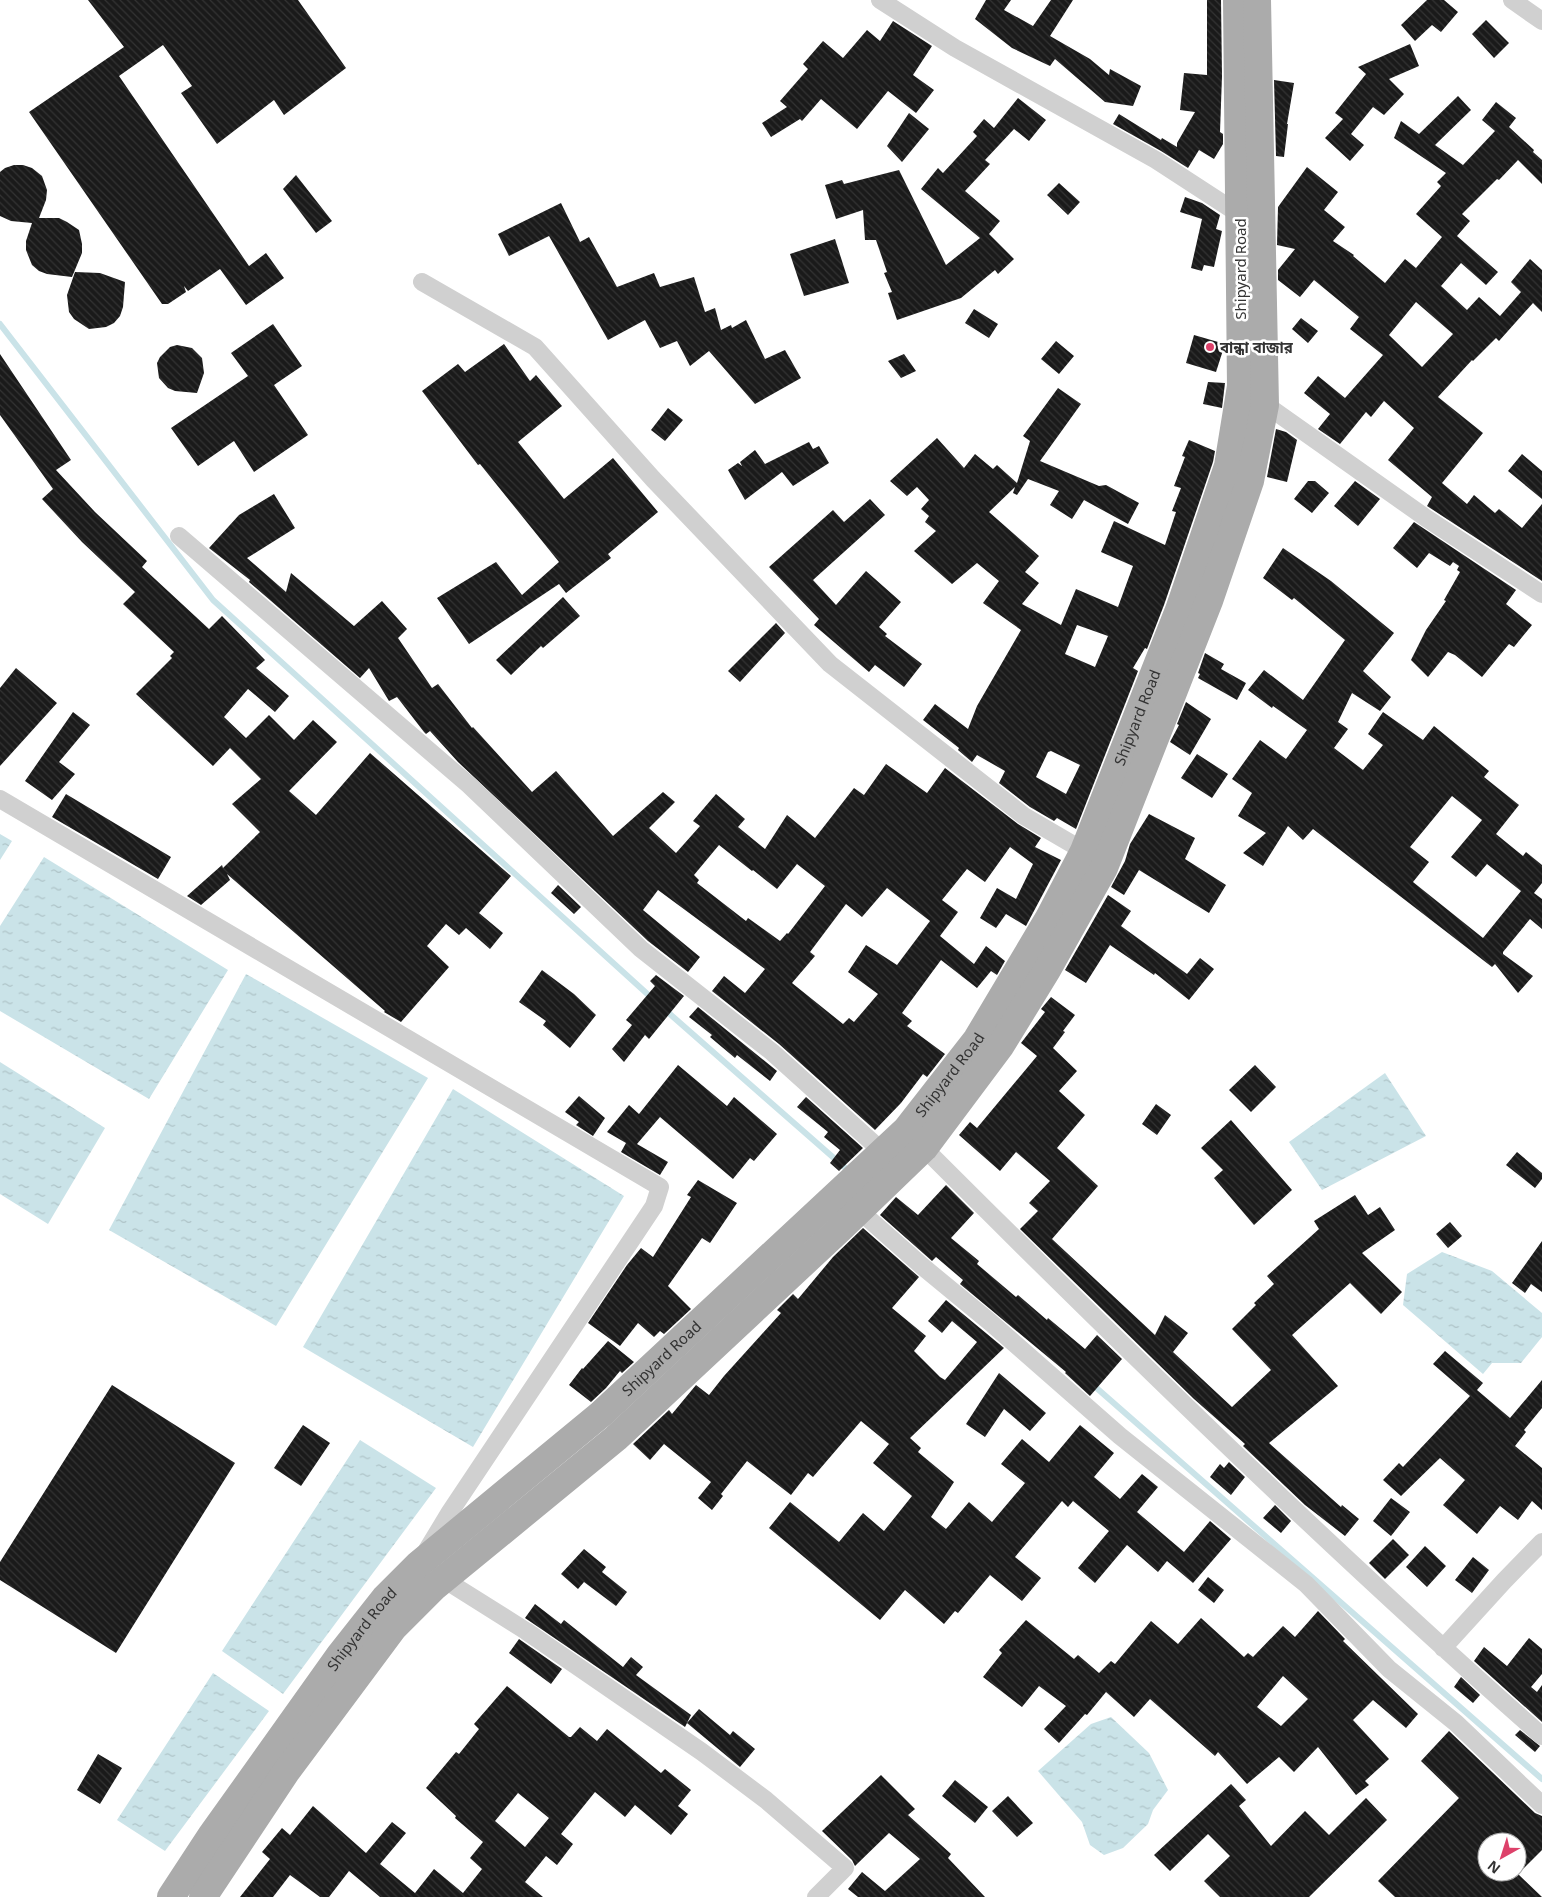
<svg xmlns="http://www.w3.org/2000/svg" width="1542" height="1897" viewBox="0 0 1542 1897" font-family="'Noto Sans','Noto Sans Bengali',sans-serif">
<defs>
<pattern id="water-ripples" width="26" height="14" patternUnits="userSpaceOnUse" patternTransform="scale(1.25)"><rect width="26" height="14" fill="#cae3e8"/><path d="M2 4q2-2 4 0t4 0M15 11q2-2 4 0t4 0" fill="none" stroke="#aec3c7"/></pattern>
<pattern id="building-back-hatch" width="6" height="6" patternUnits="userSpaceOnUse" patternTransform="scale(1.25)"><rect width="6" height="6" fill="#1a1a1a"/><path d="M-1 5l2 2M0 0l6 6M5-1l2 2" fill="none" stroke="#333"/></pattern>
</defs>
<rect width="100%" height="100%" fill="#fff"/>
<path fill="url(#water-ripples)" d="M0 834 12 841 0 860Z
M44 857 228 970 149 1099 0 1011V926Z
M246 974 428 1078 276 1326 109 1230Z
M0 1062 105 1128 48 1224 0 1194Z
M1385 1073 1426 1136 1322 1190 1289 1142Z
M453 1089 624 1196 473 1447 303 1347Z
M1442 1252 1492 1271 1542 1313V1337L1521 1363H1492L1483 1374 1403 1305 1407 1274Z
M360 1440 436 1488 283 1694 222 1651Z
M213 1673 269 1711 165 1851 117 1820Z
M1111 1717 1149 1753 1168 1790 1153 1810 1148 1824 1123 1848 1104 1855 1090 1845 1082 1822 1038 1771 1091 1724Z"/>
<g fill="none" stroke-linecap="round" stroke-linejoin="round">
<path stroke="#cae3e8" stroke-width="6" d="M0 324 213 600 654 1000
M663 1008 851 1173
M1092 1384 1542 1779"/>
</g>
<path fill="url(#building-back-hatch)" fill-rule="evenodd" d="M88 0H298L346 68 284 115 274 100 217 144 181 93 192 86 163 45 119 76 249 266 266 253 284 278 246 305 220 269 188 291 184 286 186 292 168 304H162L29 112 124 47Z
M986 0H1011L1004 10 1033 26 1051 0H1073L1050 36 1090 59 1109 75 1110 69 1141 86 1133 106 1105 102 1055 59 1050 66 1012 48 975 19Z
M1207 0H1221L1222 76 1220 132 1223 134V144L1214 159 1199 150 1188 168 1161 151 1113 124 1119 114 1161 140 1162 138 1177 147V143L1195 112 1180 110 1184 73 1207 75Z
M1427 0H1444L1458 12 1441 32 1432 25 1415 41 1401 25Z
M1486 20 1509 43 1494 58 1472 34Z
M893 21 932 46 913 75 934 90 916 113 888 91 857 129 821 99 802 121 800 119 771 137 762 123 787 107 780 101 808 69 803 64 823 41 843 58 867 30 880 41Z
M1410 44 1419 66 1389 79 1404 94 1384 115 1373 107 1351 134 1364 145 1350 161 1325 138 1343 119 1335 113 1366 74 1358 67Z
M1274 80 1294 83 1287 124H1288L1284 157 1276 156Z
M1458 96 1471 110 1435 145 1463 165 1495 131 1482 120 1496 102 1516 118 1509 127 1534 150 1533 152 1542 160V184L1518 160 1499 180 1497 179 1462 214 1470 221 1457 236 1498 272 1486 285 1461 263 1441 286 1467 310 1479 297 1500 316 1521 292 1511 282 1530 259 1542 270V312L1533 303 1499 341 1496 338 1473 361 1472 360 1438 397 1483 433 1442 483 1467 504 1474 495 1495 513 1499 509 1522 528 1542 504V581L1427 506 1432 497 1388 460 1414 428 1384 401 1371 417 1366 412 1340 444 1318 429 1330 414 1304 393 1318 376 1345 398 1383 355 1350 329 1359 317 1314 280 1300 297 1278 280V270L1295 249 1277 245 1278 207 1307 167 1338 192 1324 210 1345 227 1333 241 1354 255 1353 256 1385 283 1405 259 1416 268 1442 237 1416 214 1441 186 1437 182 1446 173 1394 138 1401 121 1419 134ZM1416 302 1453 334 1422 367 1389 335Z
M1018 98 1046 120 1029 141 1014 129 985 160 990 164 965 191 1000 221 989 234 1014 259 998 274 995 270 961 298 897 320 888 293 892 292 884 273 887 272 876 240H865L863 210 836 219 825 185 842 180 844 184 899 170 946 265 980 238 921 189 938 168 943 173 977 136 973 132 984 119 994 128Z
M909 113 929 129 902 162 887 146Z
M14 165H23L32 168 42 176 47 190 46 200 39 218H59L67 222 79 230 82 244V253L72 277 47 274 39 271 32 265 26 250V241L32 223 11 221 0 216V172L5 168Z
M296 175 332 221 316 233 283 189Z
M1059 183 1080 202 1068 215 1047 195Z
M1185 197 1202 203 1220 215 1216 229 1222 231 1214 267 1204 265 1202 271 1191 268 1202 219 1180 212Z
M561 203 580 242 589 237 617 287 654 273 660 287 694 277 705 312 715 308 721 330 731 325 732 328 746 320 765 359 785 350 801 378 755 404 709 351 690 366 677 341 660 348 645 320 608 340 549 236 509 256 498 234Z
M835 239 849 283 804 296 790 254Z
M75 272 100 273 125 282 123 307 120 316 114 323 106 327 89 329 74 319 69 312 67 295Z
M974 309 998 324 989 338 965 323Z
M1301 318 1318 331 1308 343 1292 329Z
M273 324 302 366 274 385 308 435 254 472 234 441 198 466 171 428 248 376 231 353Z
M1194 335 1225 344 1216 372 1186 363Z
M1056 341 1074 356 1059 374 1041 359Z
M504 344 530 381 536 375 562 406 518 442 564 499 613 458 658 512 608 554 611 558 566 593 559 584 469 644 437 598 496 562 522 595 559 562 480 464 478 465 422 391 458 364 465 372Z
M177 345 192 348 202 358 204 373 197 393 175 391 168 388 159 378 157 363 160 357 170 347Z
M0 354 71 460 56 470 95 512 147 561 142 567 209 629 222 616 265 660 256 668 289 696 275 712 248 689 224 717 246 738 269 715 294 740 313 720 337 742 289 791 316 815 370 753 511 876 479 913 503 933 490 949 466 928 459 935 446 924 427 946 449 967 401 1022 384 1012 385 1011 227 874 230 880 201 905 187 896 222 865 223 868 260 832 232 804 261 779 230 748 213 766 136 694 172 658 170 656 174 652 123 604 135 592 82 542 42 499 53 489 0 415Z
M904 354 916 371 901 378 888 361Z
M1208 382 1225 383 1222 408 1203 404Z
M1058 388 1081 404 1040 461 1099 486 1106 485 1139 503 1128 524 1084 500 1072 519 1050 505 1059 491 1028 479 1017 495 1013 493 1015 487 989 512 1039 556 1025 572 1039 583 1022 604 1061 625 1076 589 1118 607 1133 566 1101 552 1114 521 1165 545 1176 512 1172 511 1181 488 1174 486 1185 457 1182 456 1189 440 1215 451 1213 462 1164 605 1147 649 1145 648 1133 668 1138 671 1076 829 1057 818 1054 821 1030 807 999 783 1005 771 977 755 972 762 958 750 959 748 923 720 935 704 968 729 977 706 1021 630 983 603 999 581 977 563 952 584 914 551 936 531 925 522 929 516 921 509 929 500 917 487 907 496 890 481 937 438 964 468 975 454 993 469 997 465 1017 483 1030 441 1023 436ZM1077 625 1108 636 1095 667 1065 654ZM1051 751 1080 765 1066 794 1036 777 1048 752Z
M668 408 683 420 665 441 651 430Z
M1276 429 1286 432 1297 440 1287 482 1267 477Z
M809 442 813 449 819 446 829 463 793 486 782 472 745 500 728 470 738 463 742 466 740 462 755 450 765 464Z
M1522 454 1542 471V499L1508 471Z
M1308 481H1315L1329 493 1312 513 1294 499Z
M1355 481 1380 499 1358 526 1334 506Z
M274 494 295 528 247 558 286 592 291 573 354 626 382 601 407 629 398 638 432 688 438 684 472 728 473 727 532 792 556 771 613 836 663 792 675 802 649 828 676 853 700 826 693 821 716 794 745 819 738 827 765 849 787 815 815 838 854 788 864 795 886 764 927 793 945 768 1018 824 1041 838 1035 847 1061 860 1026 926 1006 914 996 928 980 918 997 888 1016 899 1033 864 1010 847 985 882 967 869 942 900 958 912 940 936 974 964 986 946 1005 961 997 975 991 971 977 988 941 960 902 1013 912 1021 907 1026 945 1054 927 1077 923 1074 901 1103 875 1130 779 1044 712 991 724 976 745 993 765 969 658 890 643 910 700 957 688 972 648 941 458 762 430 731 426 734 424 732 397 697 389 701 369 668 360 678 249 582 250 580 209 548 239 515ZM719 845 752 871 753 870 777 889 797 864 825 886 788 934 787 933 780 941 748 918 746 921 697 883 699 880 694 875ZM887 888 930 921 897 965 866 945 848 972 878 994 854 1022 849 1018 843 1024 792 983 815 956 810 952 846 904 862 917Z
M870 499 885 515 813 580 836 605 866 571 901 602 879 627 887 634 885 636 922 664 904 687 875 665 869 672 814 625 819 619 769 567 833 510 844 522Z
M1414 522 1516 590 1506 604 1532 625 1514 647 1509 644 1482 677 1455 655 1448 652 1428 677 1411 660 1426 630 1446 601 1444 600 1460 572 1457 570 1459 566 1453 562 1450 566 1429 553 1417 568 1393 548Z
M1283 548 1331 581 1394 633 1363 671 1391 697 1380 711 1352 693 1338 722 1348 729 1334 748 1363 770 1383 745 1368 734 1383 712 1423 740 1434 726 1489 771 1484 777 1519 805 1496 834 1523 856 1526 852 1542 865V883L1534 893 1542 899V929L1530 919 1503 952V954L1533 976 1518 993 1495 964 1492 967 1313 829 1303 840 1288 826 1263 866 1243 853 1266 833 1238 816 1252 793 1232 779 1260 740 1286 759 1307 730 1273 706 1272 708 1248 690 1264 670 1303 700 1345 640 1294 598 1292 600 1263 578ZM1452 796 1482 820 1451 857 1476 877 1487 864 1521 891 1483 938 1413 882 1429 862 1410 847Z
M563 597 580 616 543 648 541 646 511 675 496 660Z
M776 623 785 633 740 682 728 671Z
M1205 653 1224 664 1221 669 1246 683 1237 700 1198 678 1200 674 1198 673Z
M16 668 57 703 0 766V688Z
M1186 702 1211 719 1190 755 1170 742 1179 725 1177 724Z
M73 712 90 725 59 762 75 774 52 800 25 781Z
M1197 754 1228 774 1212 798 1181 778Z
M66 794 171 857 158 879 52 817Z
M1149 814 1195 838 1185 859 1226 885 1209 913 1139 870 1124 895 1111 887 1125 861 1130 844Z
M558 885 581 907 574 914 551 893Z
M1108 895 1131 911 1121 926 1187 974 1200 958 1214 969 1189 1000 1155 973 1154 975 1110 945 1086 983 1065 970Z
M542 970 574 994 596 1015 570 1048 543 1025 546 1021 519 1002Z
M656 975 684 996 649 1039 645 1035 624 1062 612 1049 632 1025 626 1020 655 986 650 981Z
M1051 997 1075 1015 1063 1031 1065 1032 1053 1048 1077 1071 1059 1091 1085 1115 1057 1148 1098 1186 1052 1239 1155 1335 1165 1315 1188 1333 1173 1352 1232 1407 1271 1370 1232 1329 1256 1305 1254 1303 1274 1284 1267 1276 1319 1229 1314 1221 1355 1195 1368 1215 1380 1207 1395 1230 1362 1253 1402 1292 1381 1314 1350 1283 1292 1335 1338 1386 1269 1443 1341 1507 1342 1505 1359 1519 1345 1536 1305 1505 1243 1446 1245 1444 1194 1399 1020 1229 1038 1211 1029 1203 1050 1181 1016 1152 1000 1171 959 1135 970 1122 977 1128 1037 1056 1021 1043 1045 1012 1041 1009Z
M698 1007 777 1071 770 1081 737 1055 735 1058 710 1037 712 1035 689 1017Z
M678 1065 727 1106 734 1097 777 1134 754 1161 750 1158 733 1179 660 1117 637 1144 668 1162 660 1175 621 1152 626 1143 607 1132 629 1105 639 1114Z
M1255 1065 1276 1087 1251 1112 1229 1090Z
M579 1096 605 1118 593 1136 576 1125 579 1122 565 1112Z
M806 1097 863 1148 839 1171 830 1163 840 1150 824 1137 828 1132 797 1107Z
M1156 1104 1171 1115 1157 1135 1142 1124Z
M1231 1120 1292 1190 1254 1225 1214 1178 1223 1170 1201 1148Z
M1517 1152 1542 1173V1179L1535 1188 1506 1165Z
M698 1180 737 1203 710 1243 702 1238 668 1286 691 1309 664 1334 660 1331 654 1337 638 1323 620 1346 588 1323 627 1265 641 1248 653 1257 691 1197 687 1195Z
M946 1185 974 1213 951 1238 979 1261 977 1264 1016 1297 1018 1295 1047 1320 1048 1318 1085 1349 1097 1335 1122 1359 1090 1396 1065 1373 1066 1372 960 1284 963 1280 936 1257 932 1261 880 1215 896 1197 918 1215Z
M1450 1222 1462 1236 1448 1248 1436 1234Z
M863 1228 919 1277 892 1308 926 1336 914 1351 940 1377 945 1380 977 1342 952 1321 942 1333 928 1321 946 1300 1004 1348 910 1438 921 1448 918 1452 954 1482 931 1517 946 1529 969 1502 992 1522 1025 1483 1001 1464 1022 1439 1049 1462 1080 1425 1114 1453 1094 1477 1120 1499 1142 1474 1158 1487 1137 1512 1184 1552 1210 1521 1231 1539 1193 1583 1167 1561 1158 1572 1127 1545 1095 1583 1078 1568 1109 1531 1073 1501 1068 1507 1062 1501 1015 1557 1041 1578 1022 1601 990 1575 958 1613 955 1611 944 1624 905 1590 880 1620 769 1528 790 1502 839 1542 863 1513 884 1531 912 1496 873 1463 889 1444 861 1421 813 1477 808 1473 791 1495 747 1461 721 1494 723 1496 712 1510 698 1498 711 1482 664 1444 650 1460 633 1444 669 1410 672 1414 696 1385 709 1395 724 1376 781 1313 777 1310 793 1294 798 1299 833 1257Z
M1542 1241V1292L1531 1284 1525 1293 1512 1283Z
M608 1341 634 1362 622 1373 620 1371 606 1388 591 1402 569 1385 582 1368 583 1369Z
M1445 1351 1483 1383 1477 1390 1510 1418 1542 1380V1408L1524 1430 1526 1432 1515 1446 1542 1468V1510L1532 1501 1518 1520 1500 1506 1477 1534 1443 1505 1465 1480 1440 1458 1401 1496 1383 1480 1399 1463 1403 1467 1470 1396 1433 1364Z
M999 1373 1046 1413 1030 1431 1004 1409 985 1437 966 1424Z
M112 1385 235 1463 116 1653 0 1580V1562Z
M303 1425 330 1443 301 1486 274 1468Z
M1229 1462 1245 1477 1231 1495 1210 1477 1220 1464 1224 1468Z
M1391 1498 1410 1512 1391 1536 1373 1521Z
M1275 1505 1291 1521 1281 1533 1263 1518Z
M1393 1539 1409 1555 1385 1579 1369 1563Z
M1425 1546 1446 1566 1427 1587 1406 1567Z
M584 1549 606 1567 602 1572 627 1592 616 1606 584 1582 578 1589 561 1574Z
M1473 1557 1489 1570 1472 1593 1455 1580Z
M1208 1577 1224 1590 1214 1603 1198 1590Z
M535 1604 561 1624 564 1620 623 1667 631 1657 643 1667 636 1675 691 1715 685 1727 525 1618Z
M1318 1611 1345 1639 1343 1641 1418 1714 1406 1728 1373 1700 1353 1720 1389 1759 1365 1781 1369 1785 1356 1795 1318 1747 1294 1772 1279 1757 1247 1784 1218 1752 1215 1756 1150 1699 1134 1717 1106 1692 1087 1715 1085 1714 1059 1743 1044 1729 1066 1706 1039 1686 1022 1707 983 1677 1002 1653 999 1650 1026 1620 1074 1659 1078 1655 1099 1673 1111 1661 1115 1664 1151 1621 1178 1644 1201 1618 1244 1657 1248 1653 1253 1657 1283 1626 1295 1637ZM1283 1676 1308 1699 1281 1726 1257 1707Z
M1529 1638 1542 1649V1674L1531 1687 1537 1692 1542 1685V1722L1474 1661 1484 1647 1507 1666Z
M519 1639 562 1669 551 1684 509 1653Z
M1461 1677 1480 1695 1473 1703 1454 1687Z
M507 1686 569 1737H571L580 1727 597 1741 607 1729 661 1773 665 1769 691 1790 678 1806 688 1814 671 1835 635 1805 625 1817 595 1792 561 1834 573 1844 557 1865 546 1856 525 1882 543 1897H380L349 1871 329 1897H320L290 1875 273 1897H240L270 1859 262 1852 282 1828 290 1835 313 1806 366 1853 392 1822 406 1833 380 1864 415 1893 434 1869 463 1893 482 1869 470 1858 483 1842 455 1818 456 1816 426 1788 456 1752 459 1754 479 1729 474 1724ZM518 1793 549 1818 525 1847 495 1821Z
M699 1709 730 1735 733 1731 755 1749 740 1767 687 1723Z
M1520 1730 1540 1746 1535 1752 1515 1735Z
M1449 1731 1535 1813 1542 1816V1850L1518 1874 1542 1897H1395L1378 1881 1459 1798 1421 1761ZM1487 1842H1517V1872H1487Z
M98 1754 122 1768 100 1804 77 1790Z
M881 1775 915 1809 908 1815 951 1854 948 1858 985 1897H858L848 1889 862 1872 885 1891 920 1859 889 1833 855 1866 852 1860 822 1831Z
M955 1780 988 1807 975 1823 942 1796Z
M1231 1784 1246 1800 1239 1806 1271 1846 1305 1811 1329 1835 1366 1798 1387 1820 1309 1897H1220L1204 1881 1230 1856 1208 1834 1170 1871 1154 1855Z
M1008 1796 1033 1823 1017 1837 992 1811Z"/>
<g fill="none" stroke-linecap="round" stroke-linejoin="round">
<path stroke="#d0d0d0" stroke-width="18" d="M880 0 955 48 1156 160 1239 214
M1512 0 1542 21
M422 282 535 347 653 479 830 664 1024 816 1084 851
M1259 400 1426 518 1542 594
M179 536 469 785 641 949 772 1052 883 1152
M0 799 660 1187 654 1206 450 1512 427 1550
M918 1142C1121 1345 1327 1546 1542 1736
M853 1205 922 1266 990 1322 1120 1436 1306 1584 1389 1669 1456 1723 1542 1805
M437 1575 526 1631 702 1752 766 1800 845 1868 816 1897
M1443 1648 1504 1581 1542 1542"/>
<g stroke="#ababab" stroke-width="28">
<path id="s1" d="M171 1897 211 1836 340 1655 385 1598 419 1564 601 1414 906 1130 977 1039 1049 918 1084 851 1179 610 1228 466 1241 386 1237 0"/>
<path d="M203 1897 286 1772 394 1627 433 1588 616 1438 843 1226 924 1148 1001 1045 1047 970 1104 868 1209 601 1250 481 1265 405 1257 0"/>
</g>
</g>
<circle fill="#dd416a" stroke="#fff" stroke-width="2" cx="1210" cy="347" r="5"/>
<g text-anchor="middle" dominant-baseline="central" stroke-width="5" stroke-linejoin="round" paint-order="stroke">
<g font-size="15" fill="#333" stroke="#fff">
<text transform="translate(1240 269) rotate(-90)">Shipyard Road</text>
<text stroke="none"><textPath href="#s1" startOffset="1544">Shipyard Road</textPath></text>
<text stroke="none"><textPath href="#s1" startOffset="1139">Shipyard Road</textPath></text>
<text stroke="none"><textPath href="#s1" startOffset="734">Shipyard Road</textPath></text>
<text stroke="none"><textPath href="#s1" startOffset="329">Shipyard Road</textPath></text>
</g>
<g font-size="15" font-weight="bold" fill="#333" stroke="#fff" text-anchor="start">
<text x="1220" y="347">বান্ধা বাজার</text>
</g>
</g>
<g transform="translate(1502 1857) rotate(219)"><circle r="24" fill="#ffffff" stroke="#adadad"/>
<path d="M0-4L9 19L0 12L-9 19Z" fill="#dd416a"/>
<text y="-8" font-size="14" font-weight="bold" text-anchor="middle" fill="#333333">N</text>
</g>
</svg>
